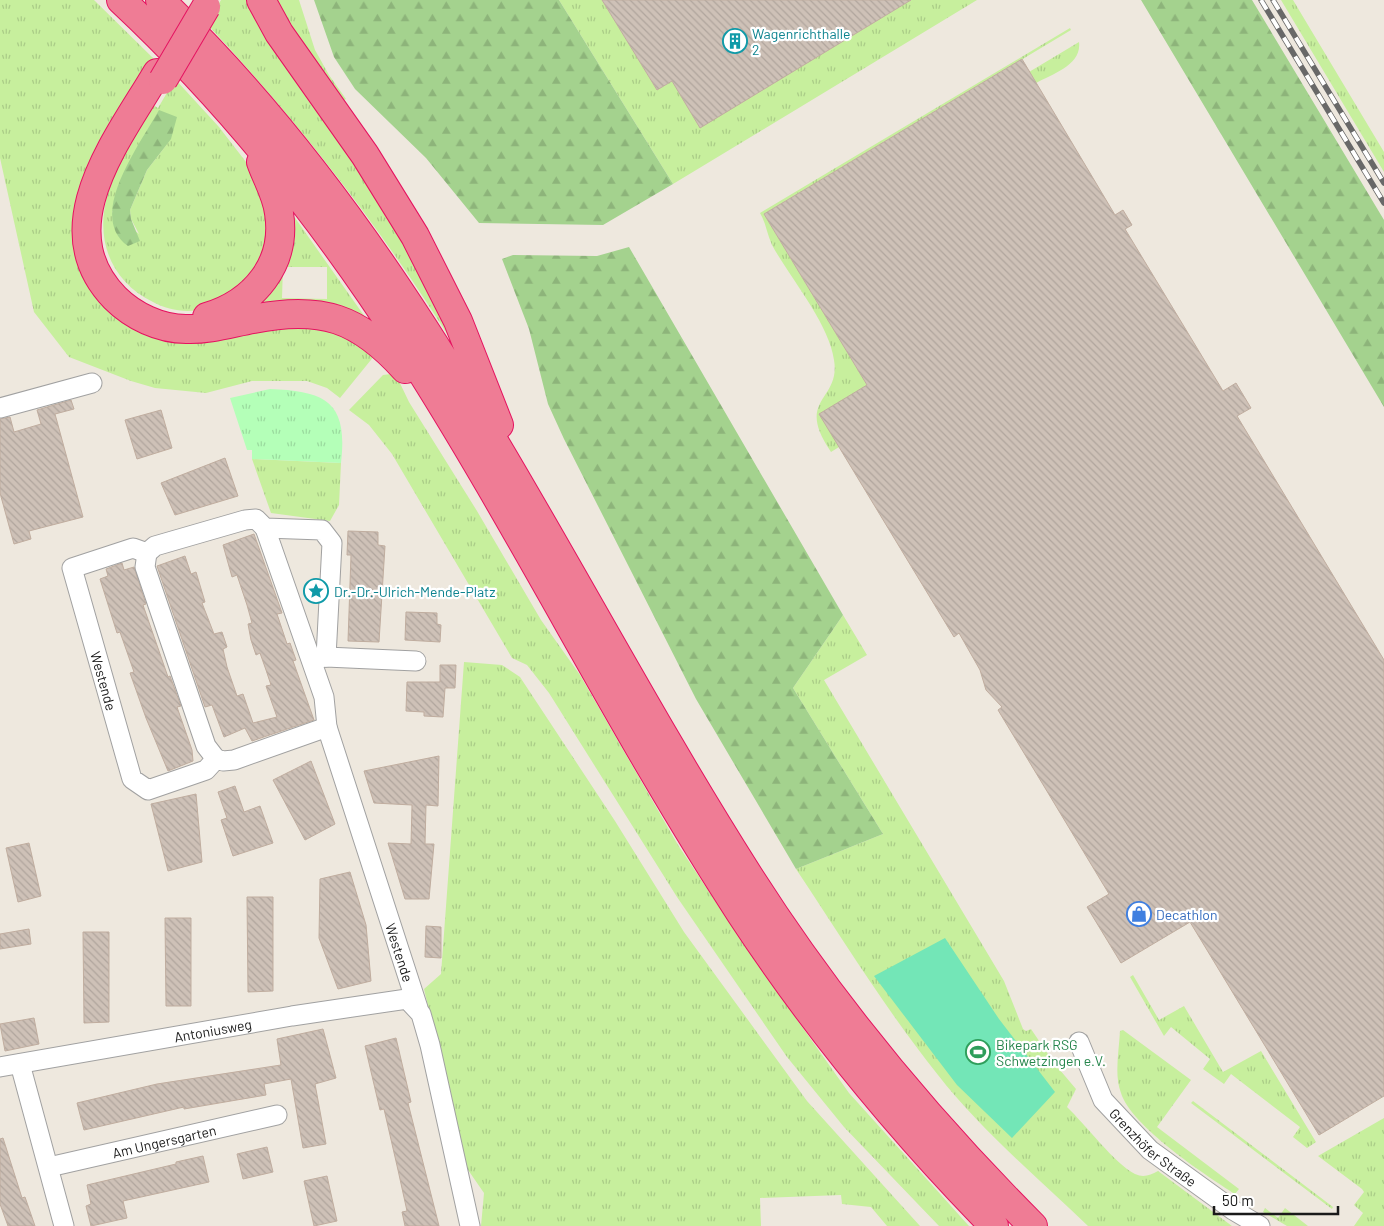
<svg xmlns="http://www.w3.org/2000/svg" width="1384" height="1226" viewBox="0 0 1384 1226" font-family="Barlow,sans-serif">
<defs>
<pattern id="grass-tufts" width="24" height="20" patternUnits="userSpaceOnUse" patternTransform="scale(1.25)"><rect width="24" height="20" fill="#c7ef9d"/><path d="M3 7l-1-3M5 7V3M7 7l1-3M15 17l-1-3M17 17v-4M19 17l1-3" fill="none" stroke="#aacc87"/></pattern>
<pattern id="forest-firs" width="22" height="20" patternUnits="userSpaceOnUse" patternTransform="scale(1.25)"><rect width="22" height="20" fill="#a4d28e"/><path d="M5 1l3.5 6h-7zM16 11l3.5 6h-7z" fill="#8db47a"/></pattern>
<pattern id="park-tufts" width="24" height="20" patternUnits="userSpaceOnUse" patternTransform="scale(1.25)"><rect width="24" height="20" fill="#b4ffb8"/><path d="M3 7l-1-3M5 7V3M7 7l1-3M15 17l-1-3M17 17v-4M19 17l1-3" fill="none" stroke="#9ada9e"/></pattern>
<pattern id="building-back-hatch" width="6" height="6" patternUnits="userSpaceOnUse" patternTransform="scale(1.25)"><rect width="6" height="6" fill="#cec1b7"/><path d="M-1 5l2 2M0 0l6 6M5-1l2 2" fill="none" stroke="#b0a59d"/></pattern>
</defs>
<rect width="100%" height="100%" fill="#eee8de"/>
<path fill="url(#grass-tufts)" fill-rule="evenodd" d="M0 0H94L153 58 89 176 83 197 125 316 325 322 379 350 340 398 327 388 307 381H252L206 393 155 388 131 381 69 357 34 312 0 158Z
M221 0H254L380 192 457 350C385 233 301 125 207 24Z
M266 0H299L315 50 329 75 346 99 335 106Z
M559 0H602L657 90 672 81 700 127 911 0H977L673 184Z
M1281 0H1293L1384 152V172Z
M1070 28 1071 30 764 214 867 385 839 447 831 452C794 398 841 401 834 360 829 323 790 278 772 245 767 234 766 223 760 213Z
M1079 42C1082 65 1052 74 1036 83L1029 72Z
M175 79 219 127 256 175 273 227 252 282C239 288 210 308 198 310 183 313 166 309 153 302 118 285 99 252 104 212 109 174 135 138 153 105L158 108ZM171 139 147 170 130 210 131 219 139 234 112 212Z
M288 208 370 324 243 309ZM283 267H327V299L282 298Z
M391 374 398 379 409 402 477 511 541 620 580 675 678 845 749 952 849 1093 969 1226H939L844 1127 787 1057 677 897 549 693 527 665 512 658 392 454 369 425 349 410 383 375Z
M252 459 341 463 339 505 330 521 271 513Z
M843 615 867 655 824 680 1004 981 1023 1029 1026 1031 1031 1029 1054 1063 1076 1089 1067 1107C1085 1124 1115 1164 1135 1174 1144 1178 1150 1175 1158 1171L1232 1226H1088C1039 1179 979 1128 938 1075 886 1010 842 938 796 869L883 834 793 688Z
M464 662 502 665 520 677 615 821 684 932 807 1101 920 1226H887L871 1207 842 1204 841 1195 760 1198 761 1226H481L484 1193 466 1167 424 989 441 974Z
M1133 975 1159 1020 1184 1006 1223 1072 1261 1051 1316 1142 1307 1148 1293 1137 1300 1127 1231 1074 1224 1084 1203 1069 1210 1059 1171 1027 1164 1036 1130 977Z
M1123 1030 1191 1080 1157 1127 1239 1189 1235 1194C1205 1175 1131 1126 1121 1093 1114 1075 1119 1051 1120 1031Z
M1193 1101 1333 1207 1332 1209 1191 1103Z
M1384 1118V1226H1354L1363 1213 1354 1205 1364 1192 1362 1189 1318 1156Z
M1265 1208 1278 1218 1285 1208 1308 1226H1287L1263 1212Z"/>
<path fill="url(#forest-firs)" d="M314 0H559L673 184 603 225 479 223 426 158 355 89 334 57Z
M1141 0H1252L1384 220V407Z
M159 110 177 117 171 139 147 170 130 210 131 219 140 241 128 246C85 216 141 143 159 110Z
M629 247 843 615 793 688 883 834 796 869 696 699 564 439 548 404 529 329 502 259 513 255 597 256Z"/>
<path fill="url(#park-tufts)" d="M270 389C327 391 348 403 341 463L252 459V450H247L230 398Z"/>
<path fill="#73e6b7" d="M945 938 999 1019 1055 1092 1012 1138 957 1085 874 976Z"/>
<path fill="url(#building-back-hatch)" stroke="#c0ad9f" d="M602 0H911L700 128 672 81 657 90Z
M1022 59 1115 215 1123 210 1132 225 1125 229 1223 391 1236 383 1251 408 1237 416 1384 660V1096L1319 1135 1190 922 1121 963 1087 907 1109 894 998 710 1002 707 986 690 980 670 959 633 954 637 819 414 867 385 764 214Z
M71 400 74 409 55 414 83 517 29 531 31 539 14 544 0 493V419L10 417 14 432 41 424 37 410Z
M161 410 172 448 137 459 125 420Z
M225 458 238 496 175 515 161 483Z
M348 531 378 532V545L385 546 379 642 348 641 351 555H347Z
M254 534 282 613 277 614 287 644 290 643 296 660 293 661 314 720 252 741 245 728 224 737 212 705 205 707 157 566 185 556 191 574 196 572 205 602 202 603 214 634 222 632 227 647 223 649 227 667 237 696 243 694 253 723 277 717 266 686 271 685 266 670 260 653 256 655 251 640 248 624 252 623 247 605 237 575 232 577 223 545Z
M122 563 124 570 134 567 146 604 143 605 168 677 170 676 181 706 177 707 192 750 193 761 168 771 146 718 130 673 134 672 120 632 117 633 100 579 108 576 106 569Z
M406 612 437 613V624L441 625 440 642 405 640Z
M440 665H456L455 688H445L443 717 424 716V712L406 711 407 682H440Z
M439 756 438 806 426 805 425 844H434L429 899H405L388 843 411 844 412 805 374 803 364 771Z
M311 761 335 824 305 840 273 780Z
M235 786 244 812 260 806 273 843 233 856 221 820 227 818 218 792Z
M196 794 202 862 168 871 151 804Z
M29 843 41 896 18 902 6 848Z
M350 872 366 925 371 981 338 989 319 938 320 879Z
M247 897H273V991L248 992Z
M165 918H191V1006H166Z
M426 926 441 927V958L425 957Z
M29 929 31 944 0 949V934Z
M83 932H109V1022L84 1023Z
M34 1018 39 1044 5 1051 0 1024Z
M323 1029 336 1078 315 1084 326 1144 303 1148 291 1079 264 1084 266 1095 184 1109V1107L84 1130 77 1103 157 1084 281 1065 277 1039Z
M396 1038 411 1102 408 1103 439 1226H405L402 1212 407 1211 398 1170 384 1109 380 1110 365 1046Z
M3 1138 22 1198 25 1197 35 1226H8L0 1204V1139Z
M267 1147 273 1172 243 1179 237 1154Z
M203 1156 209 1182 123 1201 127 1218 91 1226 86 1206 91 1204 87 1185 176 1164V1162Z
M327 1176 337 1221 314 1226 304 1181Z"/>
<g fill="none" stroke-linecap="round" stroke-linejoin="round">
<defs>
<g id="street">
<path d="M0 408 92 383"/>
<path id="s1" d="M265 528 324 697 327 727 418 1008"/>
<path d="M147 553 145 567 206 746 216 759"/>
<path id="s2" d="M326 657 332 543 322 530 265 528 256 519 245 520 155 546 147 553 133 548 72 568 132 779 148 790 206 770 216 759 223 761 234 760 327 727"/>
<path d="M315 659 326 657 416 661"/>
<path id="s3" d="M1079 1042 1103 1100 1150 1150 1233 1210 1260 1226"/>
<path d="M20 1064 64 1226"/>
<path id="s4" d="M0 1067 292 1016 407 999 421 1014 430 1045 470 1226"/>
<path id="s5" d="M49 1167 277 1115"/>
</g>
<path id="highway" d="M121 0C230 102 324 220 405 346 524 531 621 730 741 914 815 1027 900 1130 994 1226
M160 0C419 247 558 576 747 873 829 1002 925 1118 1033 1226
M261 0 279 33 365 155 415 236 458 321 499 425
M157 73C119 138 46 227 115 298 133 316 160 329 186 329 209 330 231 323 253 319 321 305 359 318 405 369
M207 317C254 303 287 264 279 213 277 195 267 179 261 162"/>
</defs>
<use href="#street" stroke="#a1a1a1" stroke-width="21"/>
<use href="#highway" stroke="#e51260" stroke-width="30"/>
<use href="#street" stroke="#fff" stroke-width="19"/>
<use href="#highway" stroke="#ef7c95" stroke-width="28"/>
<defs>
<path id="rail" d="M1261 0 1384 203
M1273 0 1384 183"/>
</defs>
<use href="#rail" stroke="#686868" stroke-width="5.5"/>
<use href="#rail" stroke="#fff" stroke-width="4" stroke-dasharray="11" stroke-linecap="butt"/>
<defs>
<path id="highway-bridge" d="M163 80 206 7"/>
</defs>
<use href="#highway-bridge" stroke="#e51260" stroke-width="30" stroke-linecap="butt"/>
<use href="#highway-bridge" stroke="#ef7c95" stroke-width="28"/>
</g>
<defs>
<symbol id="building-ring" viewBox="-11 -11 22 22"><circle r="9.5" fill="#fff" stroke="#0f9aa8" stroke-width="1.5"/><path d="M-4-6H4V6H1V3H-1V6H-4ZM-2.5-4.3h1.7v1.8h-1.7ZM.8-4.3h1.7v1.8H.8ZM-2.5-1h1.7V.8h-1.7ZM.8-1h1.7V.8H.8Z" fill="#0f9aa8"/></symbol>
<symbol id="sight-ring" viewBox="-11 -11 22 22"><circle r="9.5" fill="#fff" stroke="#0f9aa8" stroke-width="1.5"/><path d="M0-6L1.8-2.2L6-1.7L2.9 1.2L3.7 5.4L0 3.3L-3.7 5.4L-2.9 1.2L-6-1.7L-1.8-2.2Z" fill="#0f9aa8"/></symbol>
<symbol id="shop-ring" viewBox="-11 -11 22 22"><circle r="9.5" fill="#fff" stroke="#3f7fe0" stroke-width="1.5"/><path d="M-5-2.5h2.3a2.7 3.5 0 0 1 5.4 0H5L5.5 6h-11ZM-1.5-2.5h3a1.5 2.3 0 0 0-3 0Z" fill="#3f7fe0"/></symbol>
<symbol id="stadium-ring" viewBox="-11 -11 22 22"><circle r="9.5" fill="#fff" stroke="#2e9e5b" stroke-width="1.5"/><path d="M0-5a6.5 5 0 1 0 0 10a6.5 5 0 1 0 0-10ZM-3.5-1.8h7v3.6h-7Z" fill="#2e9e5b"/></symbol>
</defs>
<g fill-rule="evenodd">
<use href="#building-ring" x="721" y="27" width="28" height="28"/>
<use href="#sight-ring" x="302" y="577" width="28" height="28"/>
<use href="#shop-ring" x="1125" y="900" width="28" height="28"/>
<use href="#stadium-ring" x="964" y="1038" width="28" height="28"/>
</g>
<g text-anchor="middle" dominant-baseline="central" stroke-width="4.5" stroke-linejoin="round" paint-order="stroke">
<g font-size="14" fill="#0d838f" stroke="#fff" text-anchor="start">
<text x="752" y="33">Wagenrichthalle<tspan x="752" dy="16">2</tspan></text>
<text x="334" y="591">Dr.-Dr.-Ulrich-Mende-Platz</text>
</g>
<g font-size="14" fill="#1a1a1a" stroke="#fff">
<text stroke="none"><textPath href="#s2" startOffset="512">Westende</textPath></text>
<text stroke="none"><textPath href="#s1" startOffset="446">Westende</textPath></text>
<text stroke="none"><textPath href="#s4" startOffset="216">Antoniusweg</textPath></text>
<text stroke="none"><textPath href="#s5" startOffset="118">Am Ungersgarten</textPath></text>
<text stroke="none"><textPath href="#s3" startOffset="132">Grenzhöfer Straße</textPath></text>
</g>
<g font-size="14" fill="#366cbe" stroke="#fff" text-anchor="start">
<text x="1156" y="914">Decathlon</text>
</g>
<g font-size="14" fill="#27864d" stroke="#fff" text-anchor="start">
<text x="996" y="1044">Bikepark RSG<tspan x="996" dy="16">Schwetzingen e.V.</tspan></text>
</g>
</g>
<path d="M1214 1206v8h124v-8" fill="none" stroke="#1a1a1a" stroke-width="2.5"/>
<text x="1222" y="1206" font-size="15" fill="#1a1a1a" stroke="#ffffff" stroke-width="4" paint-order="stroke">50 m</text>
</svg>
